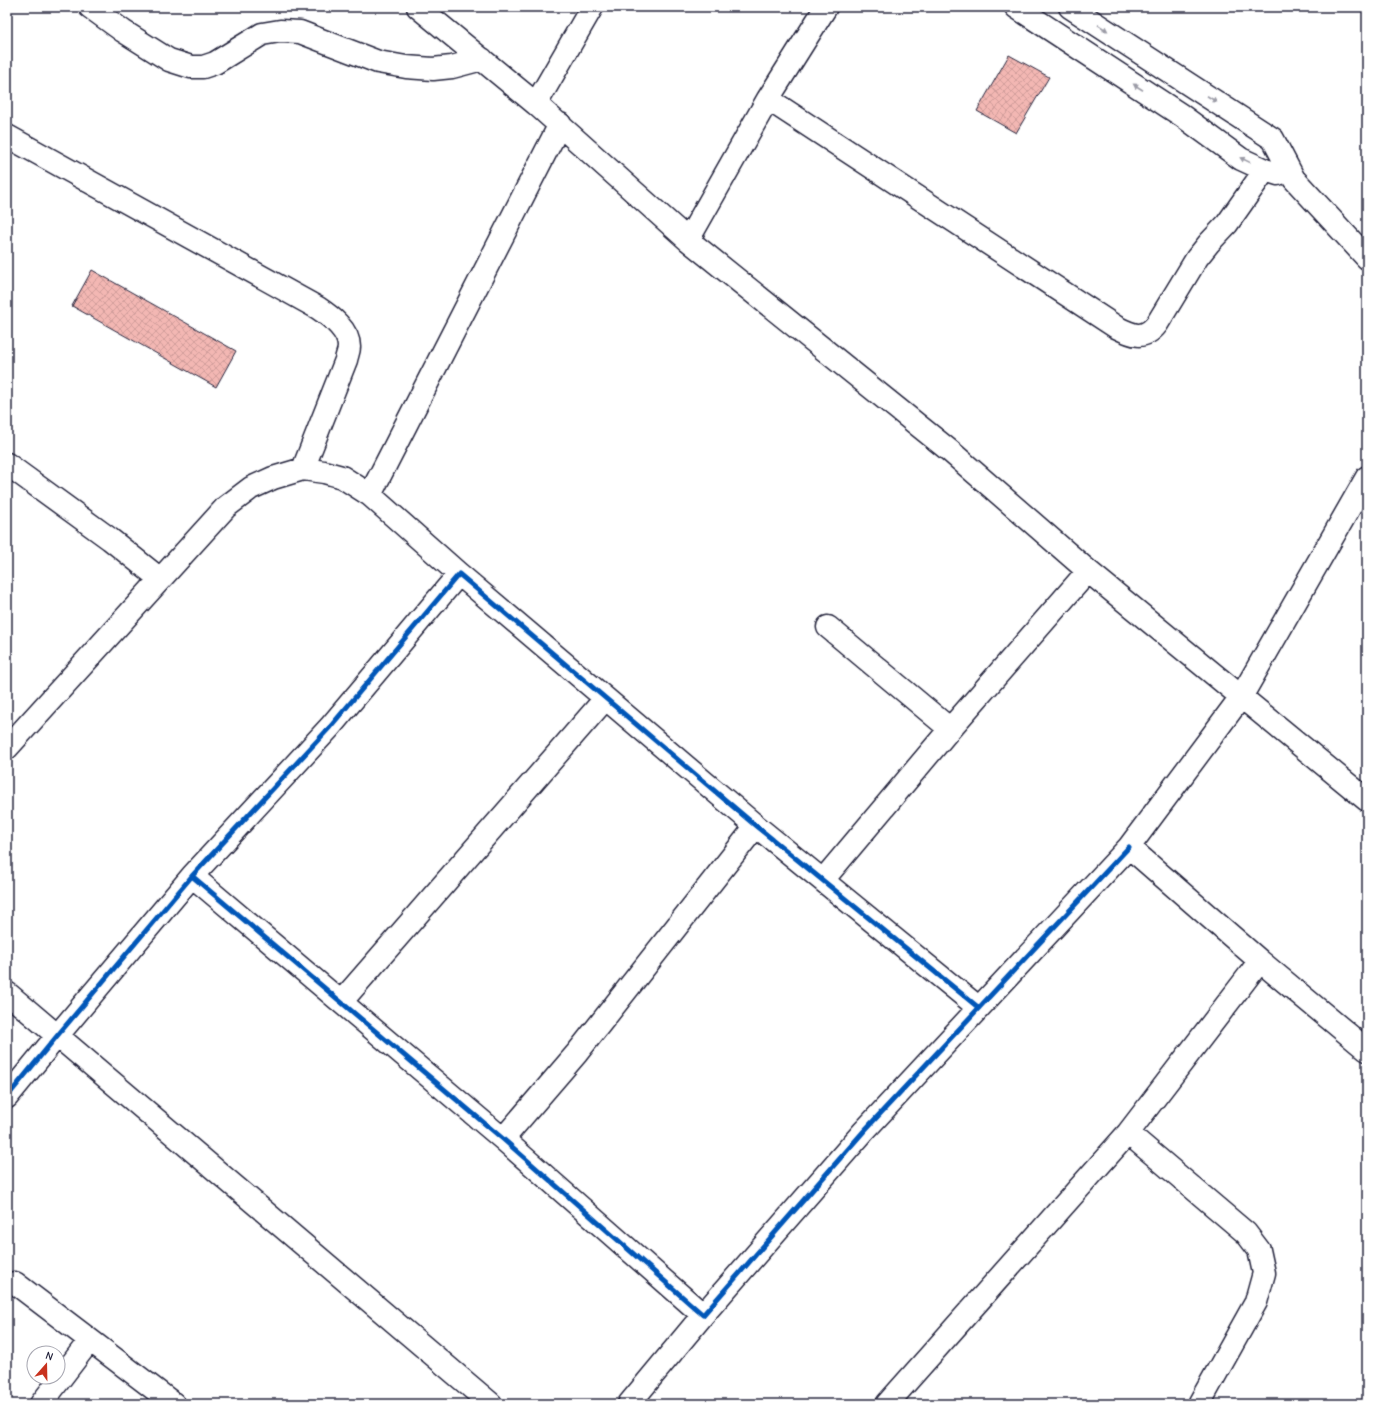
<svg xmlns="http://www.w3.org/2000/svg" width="1374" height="1411" viewBox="0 0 1374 1411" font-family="'Comic Neue',sans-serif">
<defs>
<pattern id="building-cross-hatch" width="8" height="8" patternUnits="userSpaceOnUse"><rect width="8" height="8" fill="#f3b7b3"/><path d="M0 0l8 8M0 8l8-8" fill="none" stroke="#d09d9b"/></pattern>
</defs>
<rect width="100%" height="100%" fill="#fff"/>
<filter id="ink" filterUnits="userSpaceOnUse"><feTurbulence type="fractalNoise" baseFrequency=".025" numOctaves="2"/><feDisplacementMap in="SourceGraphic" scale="8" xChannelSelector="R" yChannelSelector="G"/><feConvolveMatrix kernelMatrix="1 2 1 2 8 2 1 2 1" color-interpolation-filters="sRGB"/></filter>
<g filter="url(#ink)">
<path fill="url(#building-cross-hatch)" stroke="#22223b" d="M1009 55 1049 77 1016 133 977 111Z
M92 270 236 351 216 387 72 306Z"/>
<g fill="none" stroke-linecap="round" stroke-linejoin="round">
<defs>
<path id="minor" d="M90 7 123 31 169 60 191 67H203L215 63 262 34 280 31 300 32 378 62 406 67 433 69 452 67 482 59
M418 7 536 104 592 7
M1016 7 1181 115 1241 159 1265 170 1278 174
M1070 7 1273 139 1294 179 1367 258
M768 99 1116 327C1132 335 1144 341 1157 324L1197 258 1209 243 1227 224 1265 170
M536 104 688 240 950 451 1088 571 1367 800
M7 136 318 308C330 316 349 330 349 347 349 351 347 355 346 360L303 469
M688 240 768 99 826 7
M7 464 110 539 160 579
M1367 477 1241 697 1129 847 1260 961 1367 1050
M370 495 560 124
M828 627 950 729
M7 748 226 507 251 488 273 478 303 469 324 472 342 477 370 495 459 574
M192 876 503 1139 703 1315 864 1131 1129 847
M823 880 950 729 1088 571
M7 993 491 1404
M341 1002 605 699
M7 1097 57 1036 192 876 330 727 459 574 756 826 979 1008
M1128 1133 1246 1233 1259 1250 1264 1273 1256 1302 1199 1404
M503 1139 577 1053 756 826
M15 1283 174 1404
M41 1404 90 1340
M629 1404 703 1315
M887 1404 1128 1133 1260 961"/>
</defs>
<use href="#minor" stroke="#22223b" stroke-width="25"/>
<use href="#minor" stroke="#fff" stroke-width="22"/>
<defs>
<path id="cycleway" d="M192 876 503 1139 703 1315 864 1131 1129 847
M7 1097 57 1036 192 876 330 727 459 574 756 826 979 1008"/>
</defs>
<use href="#cycleway" stroke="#fff" stroke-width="8"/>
<use href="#cycleway" stroke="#0057b8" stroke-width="5"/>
</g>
<defs><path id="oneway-solid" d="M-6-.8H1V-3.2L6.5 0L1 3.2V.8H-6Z"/></defs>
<g fill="#9c9ca7">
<use href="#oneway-solid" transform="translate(1103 28) rotate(33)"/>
<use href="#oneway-solid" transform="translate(1138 87) rotate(-147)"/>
<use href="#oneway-solid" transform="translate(1212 99) rotate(33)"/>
<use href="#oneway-solid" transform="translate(1245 160) rotate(-154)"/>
</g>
</g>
<rect width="1374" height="1411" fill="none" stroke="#fff" stroke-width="24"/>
<rect x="12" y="12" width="1350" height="1387" fill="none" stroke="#22223b" stroke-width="1.5" filter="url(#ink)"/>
<g transform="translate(46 1365) rotate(20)"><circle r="19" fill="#ffffff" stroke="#a7a7b1"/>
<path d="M0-3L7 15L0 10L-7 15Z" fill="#c8321e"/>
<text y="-6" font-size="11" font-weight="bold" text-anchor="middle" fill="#22223b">N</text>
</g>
</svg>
